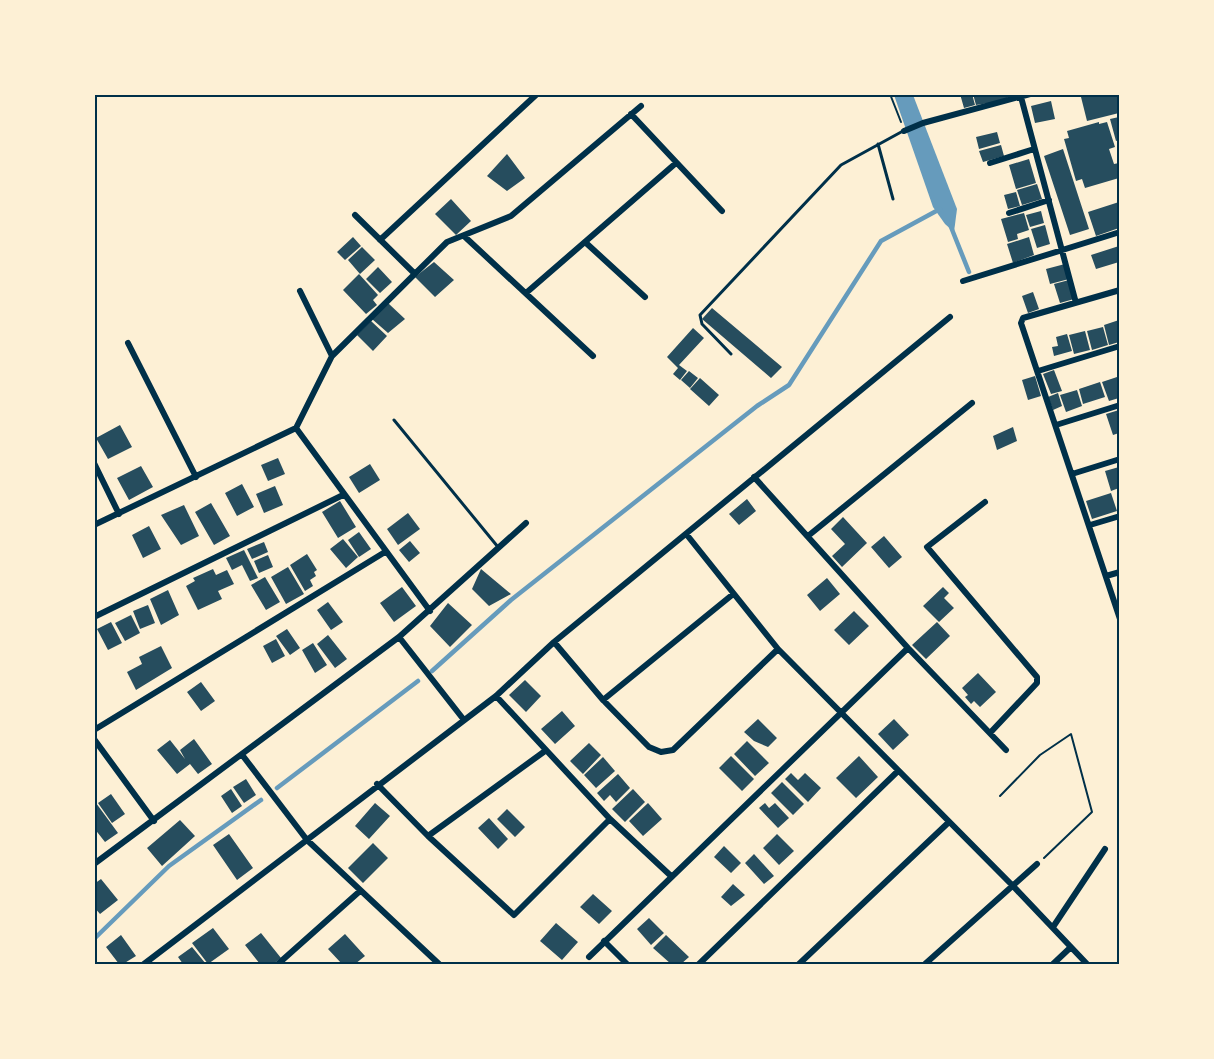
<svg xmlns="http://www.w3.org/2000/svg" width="1214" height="1059" viewBox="0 0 1214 1059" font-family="Lato,sans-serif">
<rect width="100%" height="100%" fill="#fdf0d5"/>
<path fill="#669bbc" d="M894 95H913L957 209 954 232 945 224 933 207Z"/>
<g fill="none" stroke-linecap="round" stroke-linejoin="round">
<path stroke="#669bbc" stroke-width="4.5" d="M951 227 969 272
M432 671 511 600 757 406 789 385 881 241 940 209
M277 788 418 681
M94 939 169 866 261 800"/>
</g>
<path fill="#264d5e" d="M960 94H972L975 105 964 108Z
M973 94H1006L1008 100 976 105Z
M1092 94H1119V113L1087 121 1081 97Z
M1051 101 1055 119 1035 123 1031 106Z
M1119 117V140L1116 141 1110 119Z
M1099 122V124L1107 122 1115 147 1109 149 1114 164 1119 163V178L1085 188 1082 179 1076 181 1064 139 1069 138 1067 131Z
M997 132 1000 143 979 149 976 137Z
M1001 145 1004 156 983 162 979 151Z
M1063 149 1089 229 1070 235 1044 156Z
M507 154 525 178 507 191 487 176Z
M1029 159 1036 183 1016 189 1009 165Z
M1037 184 1042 199 1022 205 1017 190Z
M1016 192 1020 206 1008 209 1004 195Z
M451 199 471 221 456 235 435 214Z
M1119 202V228L1096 236 1088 212Z
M1041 211 1044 223 1030 227 1026 215Z
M1024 213 1029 230 1017 234 1018 239 1008 242 1001 219Z
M1045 225 1050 244 1037 248 1031 229Z
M353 237 361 246 345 260 337 252Z
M1029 237 1034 255 1013 263 1007 244Z
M1119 246V262L1096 269 1091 255Z
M362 247 375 260 360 274 348 260Z
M434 262 454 280 435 297 415 277Z
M1065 264 1069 279 1050 284 1046 269Z
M378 267 392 282 380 293 366 279Z
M359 274 378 295 373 300 377 305 366 314 343 290Z
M1069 280 1074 299 1060 303 1054 284Z
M1033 292 1039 309 1028 313 1022 296Z
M388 303 405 319 388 333 372 319Z
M712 308 782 367 771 378 702 319Z
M1119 320V342L1109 345 1104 325Z
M371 321 387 336 373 351 357 335Z
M1103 327 1108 345 1092 350 1087 331Z
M693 328 704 338 679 365 687 371 680 380 673 374 678 368 667 357Z
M1085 331 1090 350 1074 354 1069 335Z
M1067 334 1072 351 1054 356 1052 347 1058 346 1056 337Z
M1054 370 1062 391 1051 394 1043 374Z
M689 371 698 378 690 388 681 380Z
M1035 376 1041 396 1028 400 1022 380Z
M1117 377 1119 378V398L1109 401 1102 382Z
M700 378 719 395 709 406 690 389Z
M1100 382 1105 397 1083 404 1079 389Z
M1077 390 1082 406 1066 412 1060 395Z
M1058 393 1062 406 1053 410 1048 397Z
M1119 410V433L1113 435 1106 414Z
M120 425 132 447 108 459 96 438Z
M1013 427 1017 441 997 450 993 436Z
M278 458 285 474 268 481 261 465Z
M370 464 380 480 359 493 349 477Z
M141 466 153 487 129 500 117 478Z
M1119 467V488L1111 491 1105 471Z
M242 484 254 507 237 516 225 493Z
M275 486 283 505 264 513 256 494Z
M1111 493 1117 511 1092 519 1086 501Z
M747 499 756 511 739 525 729 514Z
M340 501 356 527 338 538 322 512Z
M211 503 230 536 214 545 195 512Z
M184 505 199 536 181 545 161 515Z
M408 513 420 529 398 545 387 529Z
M843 517 867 543 842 567 832 556 845 544 831 529Z
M149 526 161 549 143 558 132 535Z
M359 532 371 549 359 557 348 540Z
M884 536 902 557 889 568 871 547Z
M343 539 358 557 346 568 330 549Z
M410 541 420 553 409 562 399 550Z
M264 542 268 552 252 559 247 549Z
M244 550 258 578 250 581 242 565 232 570 226 558Z
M307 554 317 570 314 572 316 576 310 580 313 586 305 591 290 565Z
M268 555 273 567 259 573 254 561Z
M288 567 304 594 286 604 271 577Z
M213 569 216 575 227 570 234 584 218 591 222 599 198 610 186 586 195 581 193 578Z
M481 569 511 594 489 606 472 589Z
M265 577 280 602 266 610 251 585Z
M827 578 840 594 820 611 807 595Z
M402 587 416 606 394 622 380 603Z
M943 587 949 593 944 598 954 608 939 622 923 606Z
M168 590 179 615 161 625 150 599Z
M328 602 343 622 331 630 317 610Z
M448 603 472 625 450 647 430 626Z
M148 605 155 623 140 629 133 611Z
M854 611 869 626 849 645 834 630Z
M131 615 140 633 125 641 115 623Z
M111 622 122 643 108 650 97 629Z
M937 622 950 636 926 659 912 645Z
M287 629 300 648 290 655 276 636Z
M328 635 347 659 335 668 317 644Z
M276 639 285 656 272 663 263 646Z
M313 643 327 665 315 673 302 650Z
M161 646 172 668 136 690 127 672 142 664 139 657Z
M978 673 996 692 980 707 974 701 971 704 965 697 968 695 962 688Z
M525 680 541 696 526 712 509 695Z
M201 682 215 701 201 711 187 692Z
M562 711 575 726 555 744 541 729Z
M758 719 777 738 768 747 754 741 744 732Z
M894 719 909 735 893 750 878 734Z
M194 739 212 764 198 774 190 764 177 774 157 750 170 740 185 759 180 750Z
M747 741 769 763 755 776 734 754Z
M589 743 601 755 583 774 570 761Z
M731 756 754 779 742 791 719 768Z
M859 756 878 777 856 798 836 778Z
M603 757 615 771 596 788 584 775Z
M791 773 798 780 805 773 821 788 808 802 785 779Z
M618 774 630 788 616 802 610 795 604 801 597 793Z
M246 779 256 795 244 803 233 787Z
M782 782 804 804 793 815 771 793Z
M231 789 242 806 232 813 221 796Z
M633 789 645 802 625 822 612 809Z
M111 794 125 814 112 823 98 803Z
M96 803 118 833 105 842 94 828Z
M375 803 390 816 369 839 355 826Z
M648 803 662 819 643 836 629 821Z
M765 803 769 808 775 803 789 818 778 828 759 808Z
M507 809 525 827 515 837 497 819Z
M489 818 508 839 498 849 478 828Z
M180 820 195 836 162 866 147 848Z
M229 834 253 868 237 880 213 845Z
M777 834 794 851 779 865 763 848Z
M373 843 388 858 363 883 348 868Z
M724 846 741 863 731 873 714 857Z
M754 854 774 876 764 884 745 863Z
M101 879 118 900 100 914 94 907V884Z
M733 884 745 895 731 906 721 897Z
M593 894 612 911 599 924 580 907Z
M649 918 664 933 651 945 637 929Z
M556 923 578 942 562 960 540 941Z
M213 928 229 949 208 964 192 943Z
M261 933 281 958 273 964H260L245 945Z
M345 934 365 956 355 964H342L328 949Z
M121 935 136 956 123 964H119L106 947Z
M666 935 689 957 681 964H671L653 948Z
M192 947 206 964H183L178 957Z"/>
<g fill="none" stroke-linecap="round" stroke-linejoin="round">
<path stroke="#003049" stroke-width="2" d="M890 94 901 122
M1000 796 1040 755 1071 734 1092 812 1044 858"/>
<path stroke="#003049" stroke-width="3" d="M878 144 893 199
M731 354 702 324 700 315 841 165 903 131
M394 420 498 547"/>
<path stroke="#003049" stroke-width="6" d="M1021 97 1076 303
M631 114 722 211
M904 131 923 123 1030 94
M990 163 1034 149
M1009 213 1049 200
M355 215 414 273
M464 236 593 356
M380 240 537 94
M585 242 645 297
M963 281 1120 232
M1120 290 1023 318 1021 323 1120 619
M300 291 332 356
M526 293 676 163
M128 343 196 477
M1038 371 1120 346
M1056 425 1120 405
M296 428 430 611
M94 463 119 514
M1072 474 1120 459
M754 477 908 648 1006 750
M985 502 927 547 1037 677V683L990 733
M94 525 296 428 332 356 447 242 511 216 641 106
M1090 525 1120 516
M687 535 778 649 1012 885 1087 964
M808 536 972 403
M1106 576 1120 572
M94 617 343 495
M399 637 464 720
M554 642 603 700 649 747 661 752 673 750 778 649
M496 696 610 819 671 876
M603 700 732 595
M94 730 385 552
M94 739 154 821
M243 756 307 840 439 964
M377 784 428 836 514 915 610 819
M428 836 545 751
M94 864 399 637 526 523
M1053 927 1105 849
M604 941 627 964
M589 957 908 648
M144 964 496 696 554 642 950 317
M278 964 360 891
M699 964 898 771
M799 964 949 822
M925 964 1037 864
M1053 964 1071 947"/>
</g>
<rect width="1214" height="1059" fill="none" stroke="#fdf0d5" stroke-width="192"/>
<rect x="96" y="96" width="1022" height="867" fill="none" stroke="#003049" stroke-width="2"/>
</svg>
